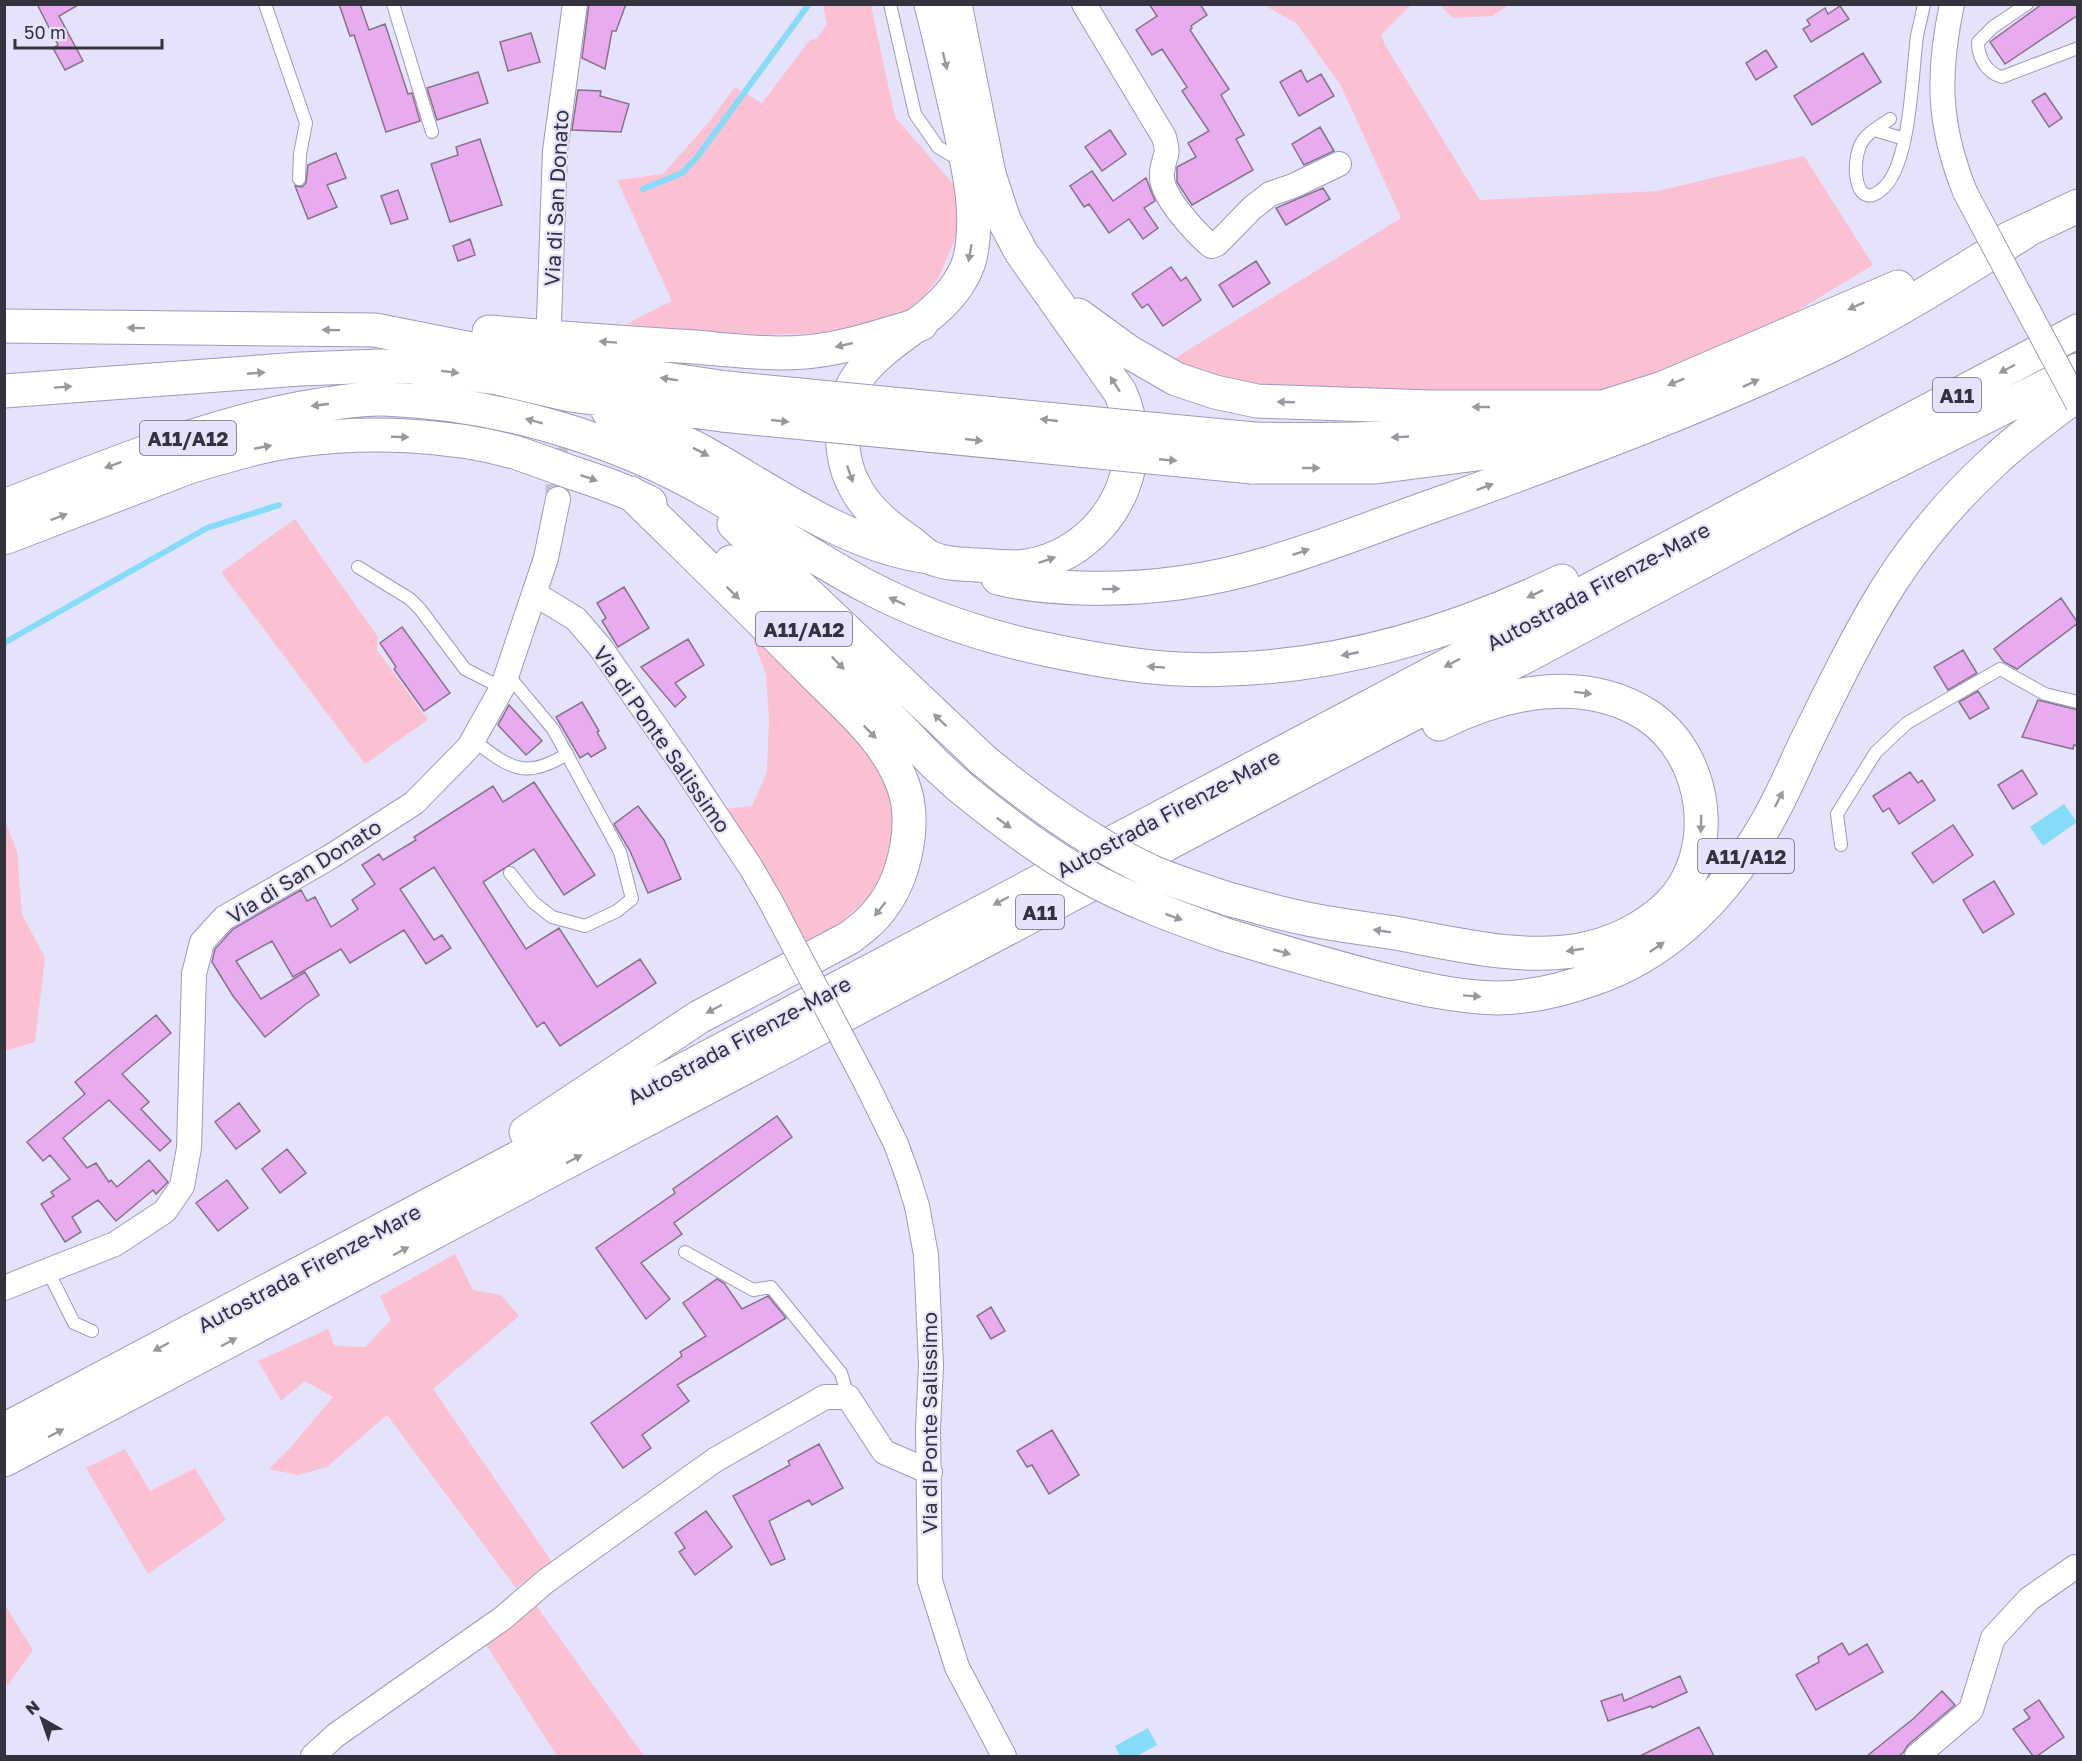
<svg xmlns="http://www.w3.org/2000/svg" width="2082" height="1761" viewBox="0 0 2082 1761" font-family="'Golos Text',sans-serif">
<rect width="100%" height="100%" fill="#e5e3fc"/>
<path fill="#fcc0d3" d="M823 5H871L895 117 955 186 958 233 938 279 926 294 907 310 862 325 820 333 761 335 663 328 626 324 672 301 617 180 663 174 709 122 735 87 762 103 810 40 817 39 827 24Z
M1264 5H1411L1381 35 1385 45 1480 200 1658 191 1804 156 1873 265 1741 345 1642 383 1586 395H1349L1206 379 1172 360 1401 218 1341 86 1296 23Z
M1440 5H1509L1493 16 1453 18Z
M295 519 378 637 377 650 428 720 365 764 221 572Z
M752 636 852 735 881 766 896 799 898 845 882 885 838 925 806 941 724 809 752 806 767 772 769 718 766 675Z
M4 818 17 851 22 914 45 958 35 1042 5 1051Z
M455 1254 473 1290 501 1295 519 1316 433 1389 552 1562 516 1588 387 1415 327 1467 298 1475 269 1469 290 1448 333 1397 305 1381 281 1401 258 1361 328 1329 335 1346 365 1347 391 1320 380 1296Z
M125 1449 150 1491 195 1468 226 1520 148 1574 86 1468Z
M535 1604 644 1756H557L483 1640Z
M5 1605 33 1650 8 1685 4 1681Z"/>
<path fill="#86dbf8" d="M2064 804 2077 822 2043 846 2030 827Z
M1148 1728 1157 1745 1137 1756H1120L1115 1746Z"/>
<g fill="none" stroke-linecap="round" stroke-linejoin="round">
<path stroke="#86dbf8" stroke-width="6" d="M643 189 682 173 698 156 809 4
M4 643 207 528 279 505"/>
</g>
<path fill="#e9abef" stroke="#877289" stroke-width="1.5" d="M37 4H80L59 16 83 61 65 70 53 48 58 45Z
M339 4H360L369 30 385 24 408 94 412 93 420 121 386 132 354 35 350 36Z
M589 4H626L616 31H612L605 69 582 58Z
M1149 4H1200L1207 15 1191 26 1192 28 1190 30 1229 89 1221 95 1244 135 1236 139 1253 170 1192 205 1177 182V167L1196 157 1188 143 1209 131 1182 91 1187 87 1162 49 1152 55 1136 30 1157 16Z
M2042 4H2078V15L2005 64 1990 42Z
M1840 6 1849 19 1811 42 1803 29 1810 25 1807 20 1825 8 1828 14Z
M531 33 540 62 508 71 500 42Z
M1766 50 1777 67 1756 80 1746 63Z
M1863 53 1881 82 1812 125 1794 96Z
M1301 70 1307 82 1321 74 1334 96 1299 116 1280 82Z
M478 72 488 103 437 120 427 88Z
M578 90 601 91 600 96 629 104 621 132 572 130Z
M2045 93 2062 118 2049 127 2032 101Z
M1320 127 1334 151 1304 165 1292 144Z
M1110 130 1126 154 1102 171 1085 147Z
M480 139 502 205 450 222 431 164 458 155 456 147Z
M336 153 346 178 327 185 337 207 308 219 295 186 302 187 306 183 308 165Z
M1092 171 1113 201 1146 178 1155 201 1144 208 1158 228 1143 239 1129 219 1109 233 1089 204 1084 207 1070 186Z
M1323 188 1330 199 1286 225 1276 208Z
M398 190 408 219 391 224 381 196Z
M470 239 475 255 458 261 453 246Z
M1256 261 1270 283 1233 307 1219 285Z
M1171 267 1181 281 1186 277 1201 300 1163 326 1148 304 1142 308 1132 294Z
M624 587 649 628 618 647 602 621 606 618 597 603Z
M2061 598 2078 623 2017 669 2004 662 1994 649Z
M402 627 450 693 424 711 394 669 396 667 380 643Z
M688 639 704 665 675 683 686 697 675 707 641 667Z
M1963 650 1977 673 1948 690 1934 667Z
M1978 691 1989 708 1970 719 1959 702Z
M2038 700 2078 710V746L2074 745 2073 749 2022 737Z
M582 702 599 731 597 732 606 748 591 757 588 753 580 758 556 717Z
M509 705 542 741 526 755 498 725Z
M2022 770 2037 794 2013 809 1998 785Z
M1910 772 1918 783 1922 780 1935 800 1899 824 1889 808 1883 812 1873 796Z
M534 782 595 875 564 895 534 849 483 882 526 949 559 928 597 987 640 959 656 983 560 1046 544 1022 537 1027 434 867 400 889 434 940 442 935 451 948 426 964 404 930 350 963 341 949 293 977 272 941 236 961 261 999 305 972 319 995 306 1004 265 1037 233 996 212 962 215 949 233 929 301 890 307 901 315 897 331 927 358 909 352 900 375 884 362 865 379 854 383 860 416 840 414 837 493 786 503 802Z
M638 806 664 840 681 879 648 893 630 851 614 824Z
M1953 825 1973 855 1933 883 1912 853Z
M1994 881 2014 914 1983 933 1963 900Z
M156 1015 171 1033 122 1074 149 1102 141 1109 171 1141 160 1151 109 1100 63 1138 87 1168 96 1163 109 1182 111 1180 117 1187 149 1160 168 1182 156 1194 153 1190 116 1221 98 1200 72 1217 81 1232 65 1242 41 1204 54 1196 51 1192 70 1179 50 1155 43 1161 27 1142 85 1094 75 1082Z
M239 1103 260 1131 236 1149 215 1122Z
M777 1116 792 1137 674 1223 682 1234 641 1263 670 1299 646 1319 596 1248 675 1193 673 1189Z
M287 1149 306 1173 280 1193 262 1169Z
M227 1180 248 1208 218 1231 196 1203Z
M717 1279 724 1283 742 1309 768 1296 786 1318 677 1385 689 1401 642 1435 651 1448 623 1468 591 1423 682 1356 680 1352 706 1336 683 1303Z
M991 1307 1005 1331 991 1339 977 1316Z
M1052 1430 1079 1475 1049 1494 1032 1465 1027 1467 1017 1451Z
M819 1444 843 1488 812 1505 809 1500 769 1521 785 1559 771 1565 733 1496 790 1465 788 1461Z
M706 1511 732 1547 695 1575 679 1552 685 1548 675 1533Z
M1842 1643 1849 1655 1867 1644 1883 1672 1816 1710 1796 1675 1819 1662 1818 1657Z
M1680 1676 1687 1692 1652 1708 1651 1706 1608 1721 1601 1701 1622 1694 1624 1701Z
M1942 1691 1955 1705 1908 1745 1903 1753 1899 1756H1867L1913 1719Z
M2039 1700 2064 1737 2037 1756H2033L2013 1729 2030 1718 2024 1710Z
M1699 1727 1714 1756H1640Z"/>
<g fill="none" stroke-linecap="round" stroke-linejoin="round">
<path stroke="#c1c0d6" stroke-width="24" stroke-dasharray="24 12" stroke-linecap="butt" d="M552 376 558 499"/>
<defs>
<path id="service" d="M265 4 306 123 300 154 299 179
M393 4 432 132
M890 4 915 114 938 147 961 161
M2027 4 1993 27 1978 42C1978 57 1986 73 2002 77L2078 48
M1890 119C1882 125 1870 131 1864 139 1850 156 1853 213 1881 190 1911 168 1912 72 1917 36 1919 26 1922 15 1924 4
M1875 130 1904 139
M358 567 410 599 420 609 465 669 502 688
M507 674 553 729 620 852 632 899 617 911 585 926 552 917 533 902 510 873
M473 740C509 767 524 781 567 754
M1841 845 1837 814 1876 752 1907 723 2000 669 2045 694 2078 702
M685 1252 753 1290 771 1287 841 1373 848 1397
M48 1271 74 1323 92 1331"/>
<path id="minor" d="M1084 4 1164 137C1165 142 1168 149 1166 155 1164 163 1161 170 1162 178 1163 198 1196 233 1211 246L1217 244 1252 208 1270 194 1293 186 1339 164
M1952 4C1937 75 1938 124 1965 192
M549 320 555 151 575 4
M535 594 576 619 600 647 682 764 750 866 771 902
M867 1085 896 1144 908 1177 917 1206 926 1255 931 1365 928 1428 930 1581 957 1667 1004 1756
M4 1288 115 1244 165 1211 182 1186 189 1148 194 974 202 942 224 918 330 857 414 803 469 747 502 688 507 674 546 558 558 499
M313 1756 336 1735 503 1618 546 1581 715 1460 825 1397H848L884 1452 930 1472
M1917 1756 1971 1710 1993 1638 2029 1599 2075 1567 2078 1568"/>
<path id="primary" d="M931 4C941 44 950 83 959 123 968 167 980 213 970 258 968 267 963 276 958 284 921 339 846 349 842 426 842 445 844 466 853 483 865 509 887 526 910 542 916 547 922 553 929 557 944 564 961 564 977 565 990 566 1003 567 1016 567 1065 564 1106 531 1123 487 1135 456 1134 423 1120 392L1021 252 1004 220 989 174 955 4
M2006 240 2078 206
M1078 315 1129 352 1176 379 1215 392 1257 401 1431 407H1603L1663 388 1898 287
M998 578C1025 585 1052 587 1080 588 1142 590 1206 582 1266 564 1328 546 1388 521 1449 500 1579 453 1709 405 1834 344 1900 311 1962 271 2025 232"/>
<path id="motorway" d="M4 326 375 330 496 354 727 388
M489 332C558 338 626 343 695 347 731 350 769 355 805 352 844 349 883 335 921 324
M4 391 300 369 381 366 410 367 497 378 570 395 722 415
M608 411C638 424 671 435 701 451 773 491 846 546 929 557
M1254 439C1371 441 1489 438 1603 407
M1252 467H1376L1516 449 1658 421
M4 506C102 469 199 427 302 408 328 404 357 398 384 399 496 403 617 438 714 495 766 525 816 560 870 588 926 617 986 637 1049 650 1092 659 1135 667 1179 669 1312 675 1443 638 1562 581
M734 524 983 760
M4 538 189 467C226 456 262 445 300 440 368 431 448 434 514 452 532 458 551 465 570 472 597 481 625 490 650 503
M731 562 788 612 934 763 959 786
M1228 899C1251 905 1274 912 1298 917 1332 925 1366 928 1401 934 1459 945 1521 960 1580 950 1612 944 1644 929 1668 906 1721 854 1708 755 1647 715 1583 674 1502 692 1439 724
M1226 935C1276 950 1326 965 1377 978 1417 988 1456 997 1497 998 1530 998 1562 990 1593 979 1669 953 1723 896 1763 829 1779 803 1791 774 1804 746 1831 691 1858 634 1891 582 1919 539 1954 498 1992 463 2018 438 2049 416 2078 394
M526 1132 699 1017 849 938C861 929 873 920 882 907 905 877 917 822 903 785 886 738 844 705 810 670 751 610 691 552 631 493
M4 1430 2078 331
M4 1460 1386 728 1530 654 1794 513 2078 370"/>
</defs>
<use href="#service" stroke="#9d9ab7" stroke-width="14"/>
<use href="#minor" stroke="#9d9ab7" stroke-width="26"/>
<use href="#primary" stroke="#9d9ab7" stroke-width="35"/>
<use href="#motorway" stroke="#9d9ab7" stroke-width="35"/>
<use href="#service" stroke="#fff" stroke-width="12"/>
<use href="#minor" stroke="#fff" stroke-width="24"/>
<use href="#primary" stroke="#fff" stroke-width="33"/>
<use href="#motorway" stroke="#fff" stroke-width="33"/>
<defs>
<path id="minor-bridge" d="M1965 192 2078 404
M771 902 867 1085"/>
<path id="motorway-bridge" d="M727 388 1254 439
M722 415 1252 467
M983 760C1035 803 1089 842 1150 871 1175 882 1202 890 1228 899
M959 786C998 818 1038 849 1082 874 1128 900 1178 918 1226 935"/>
</defs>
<use href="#minor-bridge" stroke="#9d9ab7" stroke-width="26" stroke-linecap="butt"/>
<use href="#motorway-bridge" stroke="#9d9ab7" stroke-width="35" stroke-linecap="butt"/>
<use href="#minor-bridge" stroke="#fff" stroke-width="24"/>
<use href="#motorway-bridge" stroke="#fff" stroke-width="33"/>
</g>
<defs><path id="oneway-solid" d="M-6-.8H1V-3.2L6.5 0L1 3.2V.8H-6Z" transform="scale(1.5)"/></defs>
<g fill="#99989e">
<use href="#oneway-solid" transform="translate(945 61) rotate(76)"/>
<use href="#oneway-solid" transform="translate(970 253) rotate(100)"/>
<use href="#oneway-solid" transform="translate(1856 306) rotate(156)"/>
<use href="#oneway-solid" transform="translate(136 328) rotate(-179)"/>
<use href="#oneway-solid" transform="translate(331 330) rotate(-179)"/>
<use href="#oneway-solid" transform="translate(608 342) rotate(-176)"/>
<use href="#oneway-solid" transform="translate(844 345) rotate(167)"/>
<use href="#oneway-solid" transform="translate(2007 369) rotate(152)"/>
<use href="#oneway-solid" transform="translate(450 372) rotate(7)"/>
<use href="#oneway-solid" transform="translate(256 373) rotate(-5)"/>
<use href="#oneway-solid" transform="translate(669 379) rotate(-171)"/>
<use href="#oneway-solid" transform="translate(1676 382) rotate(158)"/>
<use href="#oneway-solid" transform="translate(1751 383) rotate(-25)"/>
<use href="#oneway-solid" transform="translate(1115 384) rotate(-123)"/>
<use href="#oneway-solid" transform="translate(63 387) rotate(-4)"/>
<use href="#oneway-solid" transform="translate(1286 402) rotate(-178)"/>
<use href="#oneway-solid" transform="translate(320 405) rotate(172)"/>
<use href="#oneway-solid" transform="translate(1481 407) rotate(180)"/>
<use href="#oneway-solid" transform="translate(1049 420) rotate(-174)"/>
<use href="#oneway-solid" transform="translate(534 421) rotate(-165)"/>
<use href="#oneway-solid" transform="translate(780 421) rotate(6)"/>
<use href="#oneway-solid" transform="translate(400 437) rotate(2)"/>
<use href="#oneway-solid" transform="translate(1400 437) rotate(177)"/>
<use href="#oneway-solid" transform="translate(974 440) rotate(6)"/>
<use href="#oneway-solid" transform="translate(263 447) rotate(-11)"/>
<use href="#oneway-solid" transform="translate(701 452) rotate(27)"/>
<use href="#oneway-solid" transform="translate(1168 460) rotate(5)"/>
<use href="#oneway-solid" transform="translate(113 465) rotate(160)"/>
<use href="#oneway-solid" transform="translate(1311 468)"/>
<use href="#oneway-solid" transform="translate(850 474) rotate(71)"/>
<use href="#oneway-solid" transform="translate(589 478) rotate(19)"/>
<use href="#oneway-solid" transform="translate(1485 487) rotate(-21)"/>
<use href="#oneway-solid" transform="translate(59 517) rotate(-21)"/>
<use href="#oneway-solid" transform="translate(1301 552) rotate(-19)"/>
<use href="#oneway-solid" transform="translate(1047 560) rotate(-19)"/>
<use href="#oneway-solid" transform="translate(1111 589) rotate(-1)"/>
<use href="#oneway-solid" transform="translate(733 593) rotate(44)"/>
<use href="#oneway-solid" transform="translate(1535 594) rotate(155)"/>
<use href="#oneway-solid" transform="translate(897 601) rotate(-155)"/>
<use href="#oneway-solid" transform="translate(1350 654) rotate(169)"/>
<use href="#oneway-solid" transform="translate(838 663) rotate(46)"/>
<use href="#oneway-solid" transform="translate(1452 663) rotate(152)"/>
<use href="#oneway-solid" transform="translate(1156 667) rotate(-176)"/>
<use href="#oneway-solid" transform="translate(1583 693) rotate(7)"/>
<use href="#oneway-solid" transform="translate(940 720) rotate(-136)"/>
<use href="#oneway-solid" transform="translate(870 732) rotate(46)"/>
<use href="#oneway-solid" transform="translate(1779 799) rotate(-63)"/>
<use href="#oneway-solid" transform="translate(1004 823) rotate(36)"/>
<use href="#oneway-solid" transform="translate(1701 824) rotate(91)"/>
<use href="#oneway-solid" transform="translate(1001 901) rotate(152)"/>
<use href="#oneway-solid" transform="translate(880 909) rotate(128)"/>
<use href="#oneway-solid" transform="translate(1174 917) rotate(20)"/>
<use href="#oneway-solid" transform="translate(1382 931) rotate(-171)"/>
<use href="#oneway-solid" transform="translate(1657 947) rotate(-34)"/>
<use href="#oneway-solid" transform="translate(1575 950) rotate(171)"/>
<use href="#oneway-solid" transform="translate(1282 952) rotate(16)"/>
<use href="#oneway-solid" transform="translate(1472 996) rotate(4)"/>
<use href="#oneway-solid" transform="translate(714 1009) rotate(152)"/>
<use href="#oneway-solid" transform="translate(574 1159) rotate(-28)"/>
<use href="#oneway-solid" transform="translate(401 1251) rotate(-28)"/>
<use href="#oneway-solid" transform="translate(229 1342) rotate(-28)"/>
<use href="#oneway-solid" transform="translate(161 1347) rotate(152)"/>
<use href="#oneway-solid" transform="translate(56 1433) rotate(-28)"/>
</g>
<g text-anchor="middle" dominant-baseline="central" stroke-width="4.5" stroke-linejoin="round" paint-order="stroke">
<g fill="#e5e3fc" stroke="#686777" stroke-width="1.5">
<rect x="1933" y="378" width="48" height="34" rx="4.5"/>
<rect x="140" y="421" width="96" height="34" rx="4.5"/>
<rect x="756" y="612" width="96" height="34" rx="4.5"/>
<rect x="1698" y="839" width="96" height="34" rx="4.5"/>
<rect x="1016" y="895" width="48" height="34" rx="4.5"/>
</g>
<g font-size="20" font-weight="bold" fill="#33323e">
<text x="1957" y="395">A11</text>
<text x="188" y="438">A11/A12</text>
<text x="804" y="629">A11/A12</text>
<text x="1746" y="856">A11/A12</text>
<text x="1040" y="912">A11</text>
</g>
<g font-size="21" fill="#33323e" stroke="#e5e3fc">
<text transform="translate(556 198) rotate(-87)">Via di San Donato</text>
<text transform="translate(1598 586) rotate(-28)">Autostrada Firenze-Mare</text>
<text transform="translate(662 739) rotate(55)">Via di Ponte Salissimo</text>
<text transform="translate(1168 813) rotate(-28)">Autostrada Firenze-Mare</text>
<text transform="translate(304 871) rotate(-32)">Via di San Donato</text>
<text transform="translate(739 1040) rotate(-28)">Autostrada Firenze-Mare</text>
<text transform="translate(309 1268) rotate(-28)">Autostrada Firenze-Mare</text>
<text transform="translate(929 1423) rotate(-90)">Via di Ponte Salissimo</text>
</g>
</g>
<rect width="2082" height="1761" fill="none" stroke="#33323e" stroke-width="12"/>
<g transform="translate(42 1719) rotate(320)" stroke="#e5e3fc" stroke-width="4.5" paint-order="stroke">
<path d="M0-4.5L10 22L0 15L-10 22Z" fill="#33323e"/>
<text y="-9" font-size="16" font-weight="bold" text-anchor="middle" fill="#33323e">N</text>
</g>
<path d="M15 39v9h147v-9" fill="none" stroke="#33323e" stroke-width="3"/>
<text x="24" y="39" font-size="18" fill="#33323e" stroke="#e5e3fc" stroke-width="4.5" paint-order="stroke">50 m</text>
</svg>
